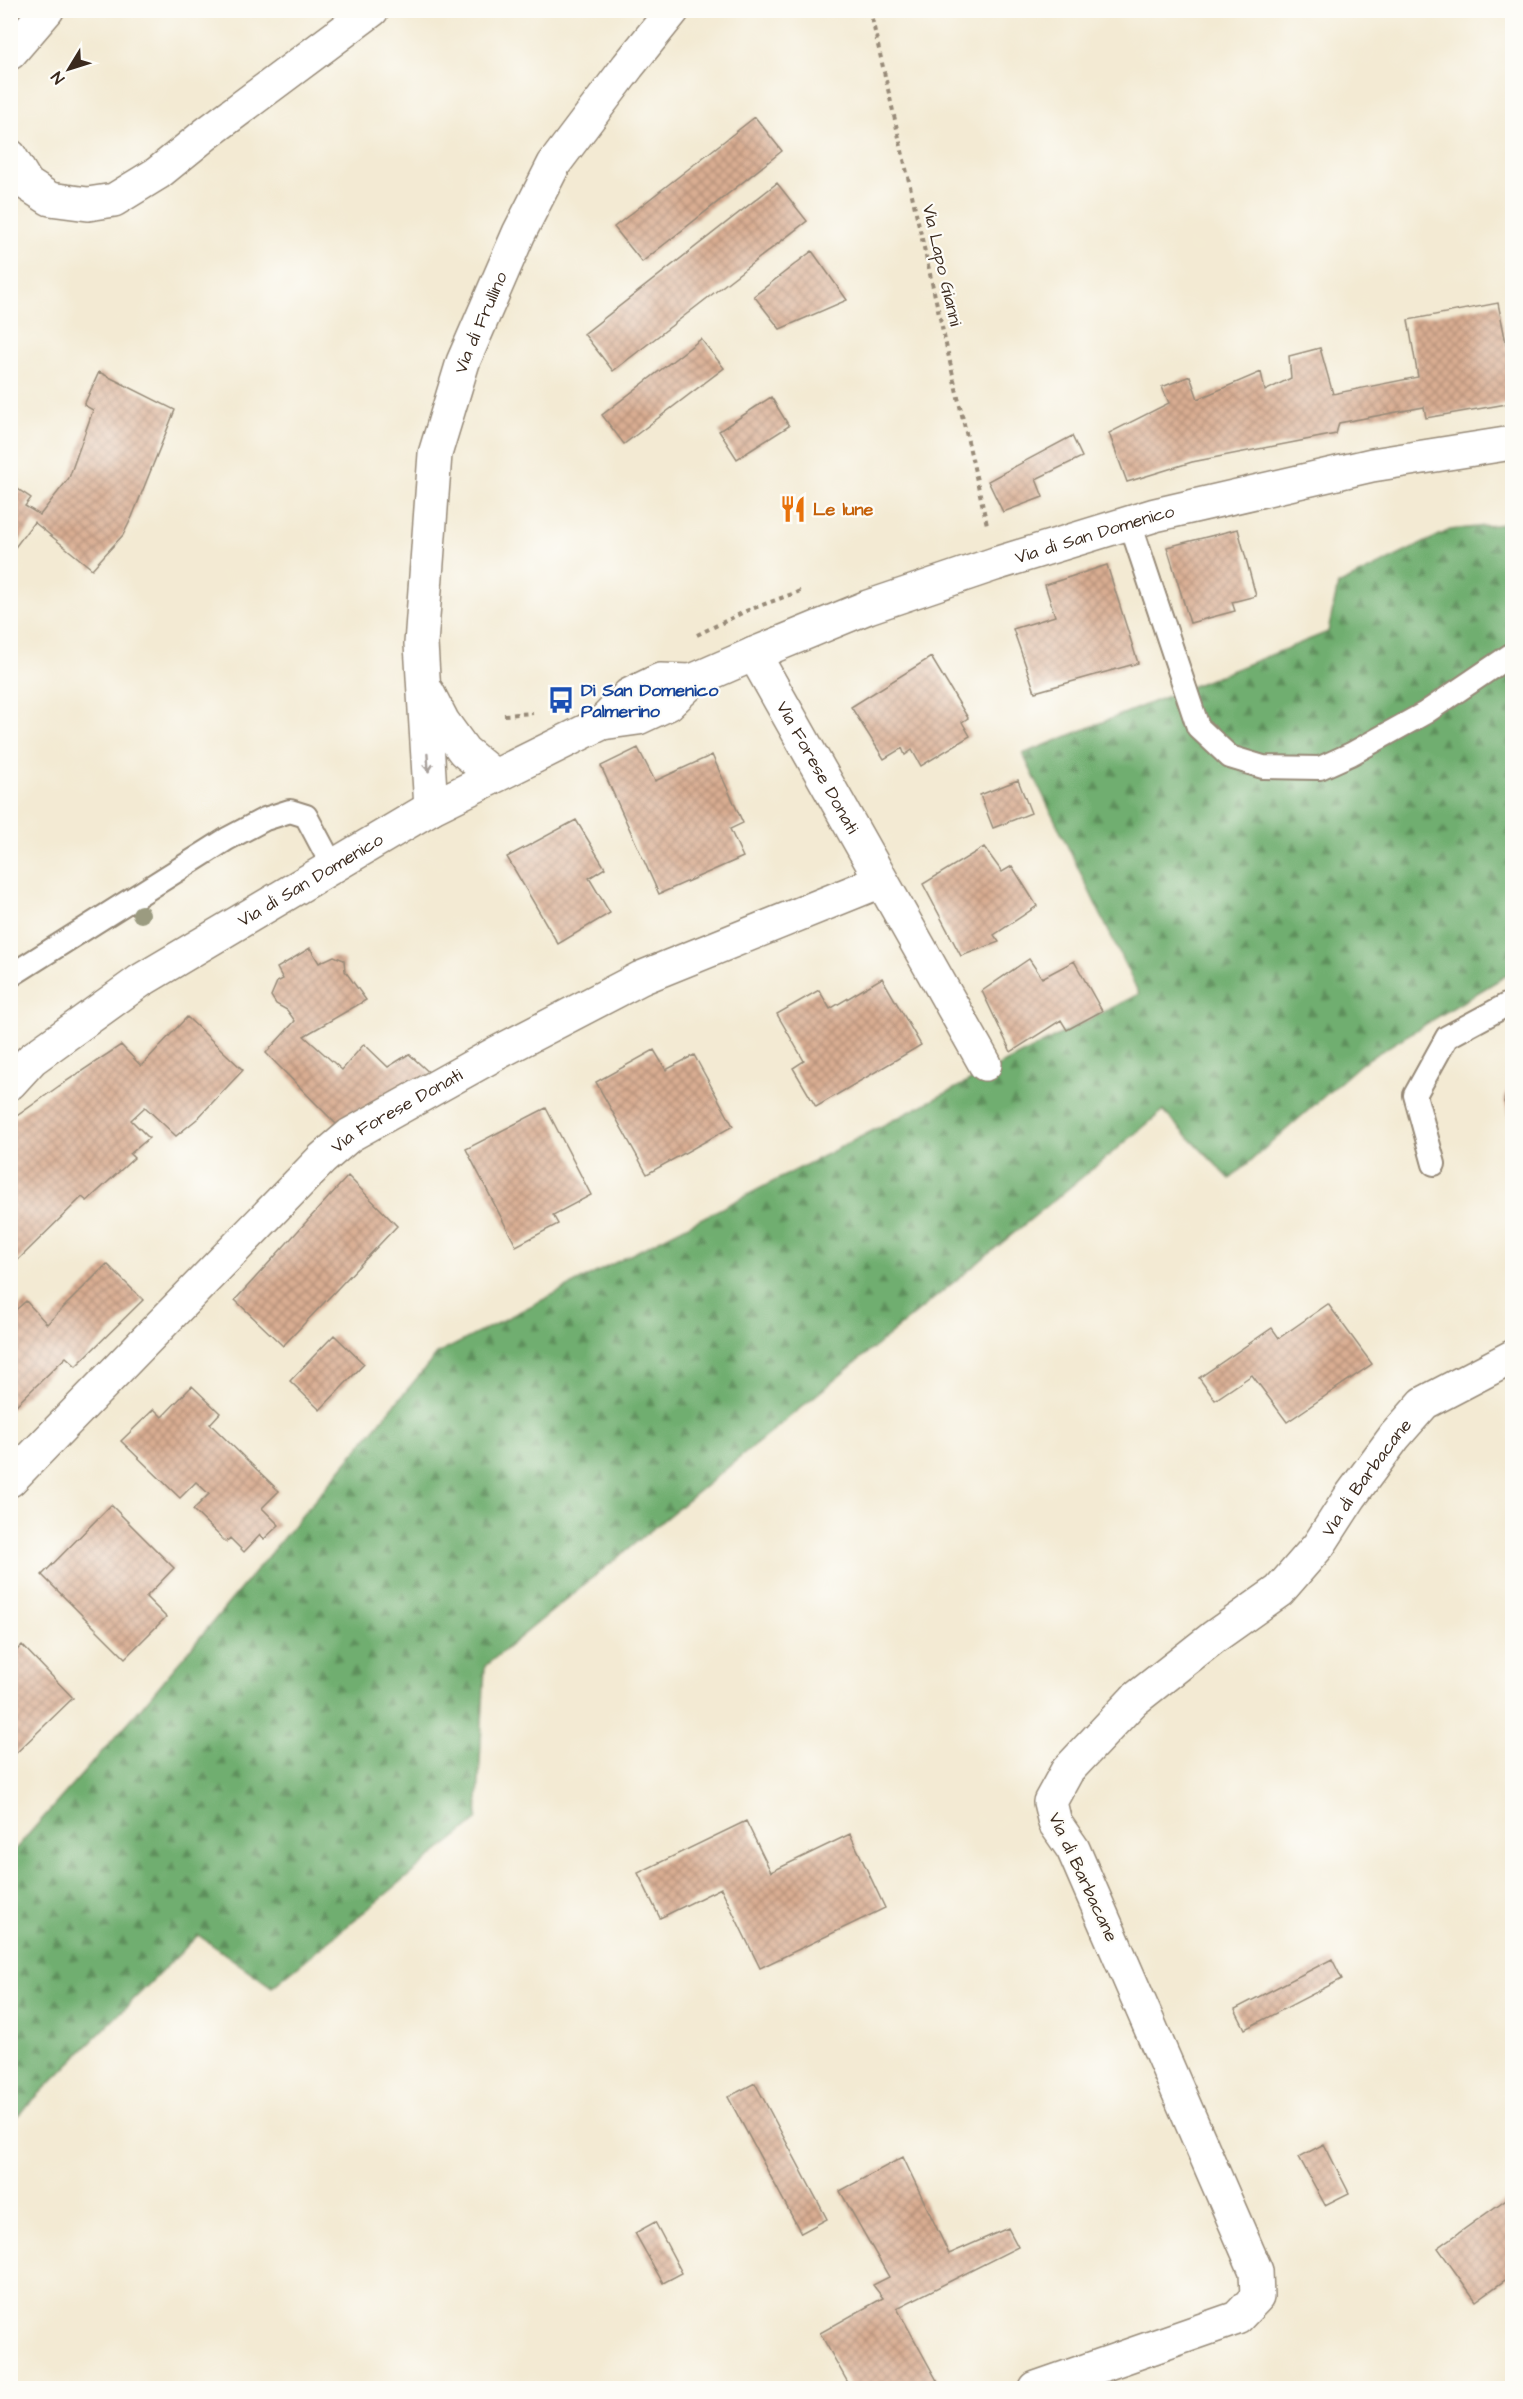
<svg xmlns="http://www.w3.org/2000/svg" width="1523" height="2399" viewBox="0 0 1523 2399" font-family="'Architects Daughter',sans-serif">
<defs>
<pattern id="forest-firs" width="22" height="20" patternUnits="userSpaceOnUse" patternTransform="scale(1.5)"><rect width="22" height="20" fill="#70ae6f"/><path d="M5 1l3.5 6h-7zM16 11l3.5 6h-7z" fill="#5d8e5b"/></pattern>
<pattern id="building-cross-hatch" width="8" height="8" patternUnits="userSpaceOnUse" patternTransform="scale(1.5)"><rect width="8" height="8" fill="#d9ad92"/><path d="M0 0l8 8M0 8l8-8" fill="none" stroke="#b18d77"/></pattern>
</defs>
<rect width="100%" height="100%" fill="#fdfcf7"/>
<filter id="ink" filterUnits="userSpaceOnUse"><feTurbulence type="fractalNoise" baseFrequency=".0167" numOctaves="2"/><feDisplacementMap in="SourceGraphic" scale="12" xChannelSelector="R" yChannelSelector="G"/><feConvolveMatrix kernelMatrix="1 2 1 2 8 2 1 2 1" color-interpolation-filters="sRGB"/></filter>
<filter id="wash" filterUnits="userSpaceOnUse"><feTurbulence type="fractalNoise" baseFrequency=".008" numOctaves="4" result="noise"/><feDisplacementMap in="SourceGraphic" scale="24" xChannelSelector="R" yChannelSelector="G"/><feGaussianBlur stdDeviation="1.35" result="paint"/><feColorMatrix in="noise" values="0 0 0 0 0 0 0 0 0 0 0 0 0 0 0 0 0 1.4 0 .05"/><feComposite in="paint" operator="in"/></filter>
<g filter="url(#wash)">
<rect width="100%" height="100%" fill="#f3ead3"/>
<path fill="url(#forest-firs)" stroke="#566c46" stroke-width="1.5" d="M1512 523V972L1363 1062 1230 1179 1163 1111 485 1666 477 1820 272 1987 198 1935 11 2122V1854L140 1709 437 1354 1139 994 1023 754 1328 632 1338 585 1450 530Z"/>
<g id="blocks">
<path fill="url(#building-cross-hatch)" d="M755 117 782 151 642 262 614 227Z
M777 183 807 221 613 371 584 334Z
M812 251 847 300 780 329 754 296Z
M1498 303 1512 373V403L1426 418 1424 407 1339 423 1336 434 1192 462 1127 482 1109 433 1169 403 1162 387 1190 376 1198 399 1261 372 1265 391 1291 378 1289 356 1320 348 1333 394 1418 377 1408 320Z
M701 339 724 368 624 444 602 415Z
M99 372 175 410 132 517 123 535 92 569 34 522 10 554V484L31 498 25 506 40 515 69 478 93 410 84 405Z
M771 397 789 426 737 459 719 431Z
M1072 436 1082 457 1036 479 1043 497 1003 512 988 481Z
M1238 529 1256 596 1232 602 1235 611 1190 623 1167 547Z
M1107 565 1138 663 1035 692 1013 629 1055 616 1045 585Z
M931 657 968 718 962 722 970 736 921 766 912 750 905 755 902 748 884 759 851 707Z
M638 748 655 781 712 755 743 823 730 829 743 857 659 894 601 766Z
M1018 780 1031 813 993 828 980 795Z
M576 820 605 868 589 878 610 913 558 944 507 857Z
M984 847 1002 872 1012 866 1037 906 994 935 999 942 961 956 923 884Z
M310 948 319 963 334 956 344 960 345 971 366 1000 304 1036 342 1070 364 1044 388 1067 409 1054 434 1077 338 1126 266 1053 295 1021 287 1010 276 1004 271 996 277 982 283 979 277 968Z
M1029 959 1042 978 1074 961 1102 1011 1067 1030 1061 1020 1011 1052 982 991Z
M882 978 921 1045 816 1107 793 1068 804 1061 777 1014 819 990 830 1009Z
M187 1017 243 1070 197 1119 176 1136 145 1107 131 1120 149 1138 130 1154 134 1158 87 1201 82 1197 17 1261 10 1255V1121L59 1086 121 1045 141 1066Z
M654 1050 666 1070 694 1055 733 1126 647 1174 596 1082Z
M1512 1081V1125L1504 1102 1509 1082Z
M546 1108 591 1195 553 1215 558 1224 516 1246 466 1149Z
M348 1176 397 1226 283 1346 235 1300Z
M107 1264 143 1300 76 1366 66 1357 10 1411V1315L26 1301 47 1324Z
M1328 1304 1372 1364 1287 1422 1252 1375 1215 1400 1199 1378 1272 1328 1279 1338Z
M334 1335 364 1364 320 1410 290 1381Z
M192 1386 220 1413 210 1424 279 1491 262 1508 279 1525 264 1539 260 1535 244 1552 230 1538 226 1542 193 1510 209 1494 196 1482 180 1498 121 1441 154 1409 162 1417Z
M111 1505 174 1568 146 1597 166 1617 125 1658 42 1575Z
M22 1645 73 1698 12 1757 10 1755V1653L12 1655Z
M746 1821 771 1872 850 1834 885 1908 760 1968 721 1888 660 1918 638 1873Z
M1332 1959 1342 1979 1245 2029 1235 2009Z
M755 2083 827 2219 801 2233 728 2097Z
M1324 2144 1349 2193 1325 2205 1299 2157Z
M903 2157 949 2254 1008 2228 1018 2247 897 2308 941 2388H851L820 2333 883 2298 873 2285 889 2277 840 2191Z
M1512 2195V2275L1476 2301 1438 2248Z
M655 2222 682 2273 663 2283 635 2233Z"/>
</g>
</g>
<g filter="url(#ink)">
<use href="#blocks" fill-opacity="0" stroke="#978a78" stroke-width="1.5"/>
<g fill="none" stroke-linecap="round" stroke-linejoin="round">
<defs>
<path id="service" d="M1130 523 1198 727 1230 757 1263 767 1320 768 1351 754 1425 713 1512 654
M10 976 227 839 265 819 290 811 306 816 332 865
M1434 1164 1415 1095 1447 1037 1512 1002"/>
<g id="minor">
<path d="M10 53 47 10"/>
<path d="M10 156 27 184 50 199 88 204 114 200 158 173 206 134 372 10"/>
<path id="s1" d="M754 654 985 1064"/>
<path d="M428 693 443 722 464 751 493 775"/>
<path id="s2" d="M431 808 421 644 435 454 463 362 519 233 554 164 628 66 673 10"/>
<path id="s3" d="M10 1480 322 1159 350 1135 497 1053 641 978 881 881"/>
<path id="s4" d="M1036 2388 1237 2318 1257 2297 1256 2271 1073 1849 1055 1823 1050 1802 1067 1771 1134 1700 1214 1637 1279 1591 1319 1545 1350 1497 1395 1436 1424 1403 1512 1357"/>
</g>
<g id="secondary">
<path d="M602 723 629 695 660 680 692 681"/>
<path id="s5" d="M10 1083 32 1059 140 981 431 808 602 723 638 718 668 704 692 681 754 654 868 607 995 564 1155 515 1372 465 1512 443"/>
</g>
</defs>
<use href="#service" stroke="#978a78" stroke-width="26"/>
<use href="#minor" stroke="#978a78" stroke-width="36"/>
<use href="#secondary" stroke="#978a78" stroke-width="36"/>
<path stroke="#978a78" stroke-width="4" stroke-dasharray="4.5 4.5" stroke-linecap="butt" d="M870 10 987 525
M697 635 746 611 803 590
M504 715 533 713"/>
<use href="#service" stroke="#fff" stroke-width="22"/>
<use href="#minor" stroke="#fff" stroke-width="33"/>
<use href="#secondary" stroke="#fff" stroke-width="33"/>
</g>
<circle fill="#9b9b80" cx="141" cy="914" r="9"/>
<defs><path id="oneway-shaft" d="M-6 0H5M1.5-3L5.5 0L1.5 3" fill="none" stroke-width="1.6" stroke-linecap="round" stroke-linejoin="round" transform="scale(1.5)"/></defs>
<use stroke="#a79f9a" href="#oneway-shaft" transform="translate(428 763) rotate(86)"/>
</g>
<defs>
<symbol id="restaurant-bare" viewBox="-9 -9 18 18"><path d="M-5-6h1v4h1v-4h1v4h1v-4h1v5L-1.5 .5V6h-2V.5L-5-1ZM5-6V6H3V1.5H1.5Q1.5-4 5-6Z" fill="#e8710a" stroke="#fdfcf7" stroke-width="2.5" paint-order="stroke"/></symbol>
<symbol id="bus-bare" viewBox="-9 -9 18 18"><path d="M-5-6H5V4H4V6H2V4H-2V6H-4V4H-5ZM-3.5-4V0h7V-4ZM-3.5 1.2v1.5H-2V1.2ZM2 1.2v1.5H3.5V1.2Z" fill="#1a4fb4" stroke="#fdfcf7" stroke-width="2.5" paint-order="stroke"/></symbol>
</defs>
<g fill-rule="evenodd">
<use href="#restaurant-bare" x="774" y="490" width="38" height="38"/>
<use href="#bus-bare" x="542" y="681" width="38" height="38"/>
</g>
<g text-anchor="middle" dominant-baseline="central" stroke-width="4.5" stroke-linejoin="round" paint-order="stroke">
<g font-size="18" fill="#3b2a1e" stroke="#fdfcf7">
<text transform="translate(942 265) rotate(77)">Via Lapo Gianni</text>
<text stroke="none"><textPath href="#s2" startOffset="494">Via di Frullino</textPath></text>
<text stroke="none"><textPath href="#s5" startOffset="1227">Via di San Domenico</textPath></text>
<text stroke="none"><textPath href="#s1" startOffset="130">Via Forese Donati</textPath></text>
<text stroke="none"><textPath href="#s5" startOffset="364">Via di San Domenico</textPath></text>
<text stroke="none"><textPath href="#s3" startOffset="537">Via Forese Donati</textPath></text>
<text stroke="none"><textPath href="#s4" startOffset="1239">Via di Barbacane</textPath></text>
<text transform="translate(1083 1877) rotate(65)">Via di Barbacane</text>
</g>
<g font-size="18" font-weight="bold" fill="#c56008" stroke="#fdfcf7" text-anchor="start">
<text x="813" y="509">Le lune</text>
</g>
<g font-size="18" font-weight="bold" fill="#164399" stroke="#fdfcf7" text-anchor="start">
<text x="581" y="690">Di San Domenico<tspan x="581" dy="21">Palmerino</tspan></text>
</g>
</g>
<rect width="1523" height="2399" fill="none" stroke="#fdfcf7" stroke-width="36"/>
<g transform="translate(69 69) rotate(232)" stroke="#fdfcf7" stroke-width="4.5" paint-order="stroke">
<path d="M0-4.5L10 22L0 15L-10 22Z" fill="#3b2a1e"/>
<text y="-9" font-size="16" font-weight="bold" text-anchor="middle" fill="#3b2a1e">N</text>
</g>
</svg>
